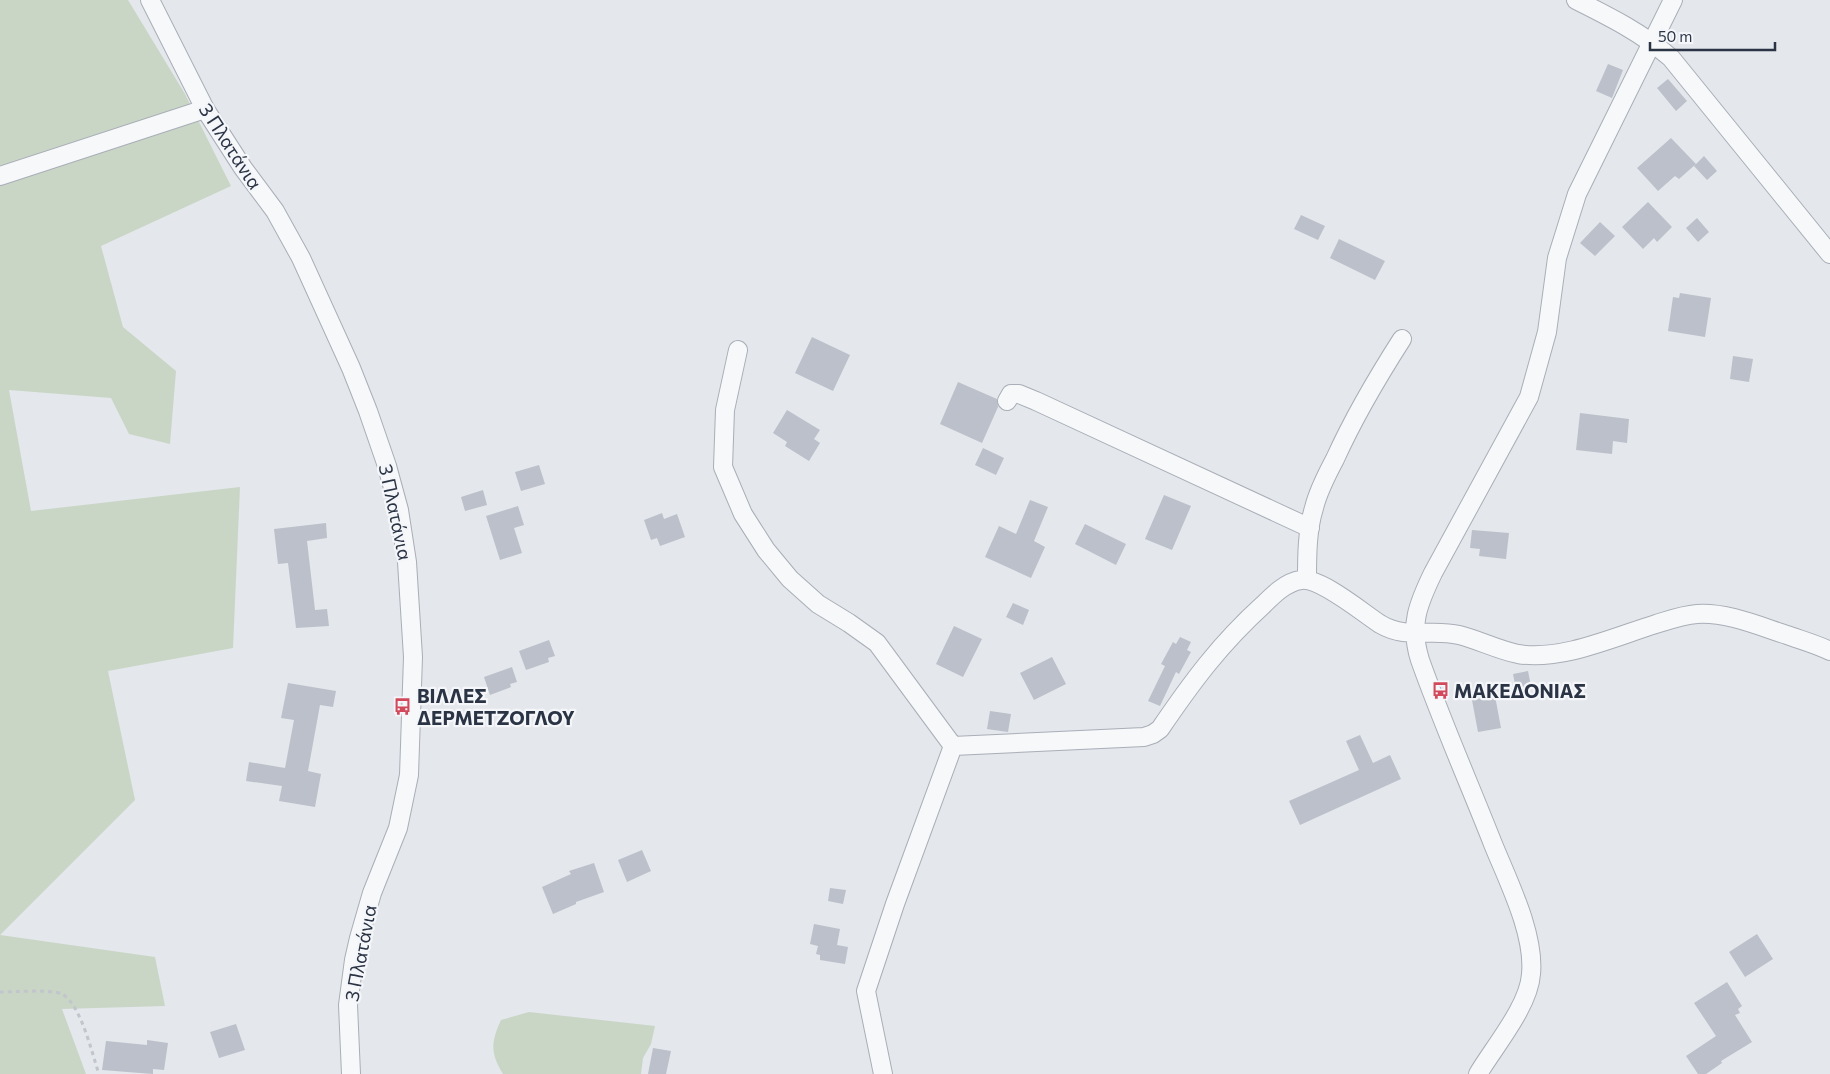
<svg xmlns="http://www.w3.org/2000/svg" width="1830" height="1074" viewBox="0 0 1830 1074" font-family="Commissioner,sans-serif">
<rect width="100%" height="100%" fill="#e4e7ec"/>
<path fill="#c9d6c5" d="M0 0H128L185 94 231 186 101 246 123 327 176 371 170 444 129 434 111 398 9 390 31 511 240 487 233 648 108 671 135 800 0 935 155 957 165 1006 62 1009 86 1074H0Z
M529 1012 655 1026 651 1044 643 1058 641 1074H503C490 1053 491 1042 501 1020Z"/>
<path fill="#bbc0ca" d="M1608 64 1623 70 1612 98 1596 91Z
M1668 79 1687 101 1676 111 1657 88Z
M1671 138 1696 164 1679 179 1675 176 1658 191 1637 168Z
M1704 156 1717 171 1707 180 1694 166Z
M1648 202 1672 227 1657 242 1654 238 1643 249 1622 227Z
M1301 215 1325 226 1318 240 1294 229Z
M1697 218 1709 232 1698 242 1686 228Z
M1600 222 1615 236 1595 256 1580 243Z
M1339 239 1385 261 1375 280 1330 258Z
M1680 293 1711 298 1705 337 1668 331 1673 297 1679 298Z
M812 337 850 355 833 391 795 373Z
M1733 356 1753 359 1749 382 1730 379Z
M958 382 997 399 998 407 982 443 940 424Z
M787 410 820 430 814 439 820 443 809 461 785 446 787 442 773 433Z
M1580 413 1629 419 1627 443 1613 441 1612 454 1576 450Z
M983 448 1004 458 996 475 975 465Z
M539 465 545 484 521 491 515 472Z
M483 490 487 505 465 511 461 497Z
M1164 495 1191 506 1172 550 1145 539Z
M1030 500 1048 507 1034 541 1045 547 1031 578 985 557 999 526 1016 534Z
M518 506 524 525 514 528 522 553 500 560 486 516Z
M662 513 664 519 677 514 685 537 660 546 657 538 651 540 644 520Z
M326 523 327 538 307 541 315 610 327 609 329 626 296 628 288 563 278 564 274 529Z
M1085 524 1126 544 1116 565 1075 544Z
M1472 530 1509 533 1506 559 1479 556 1480 549 1470 548Z
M1013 603 1029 610 1023 625 1006 617Z
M954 626 982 639 963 677 936 664Z
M1180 637 1191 642 1187 650 1191 652 1179 674 1176 672 1160 706 1148 701 1165 666 1161 664 1173 642 1176 644Z
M549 640 555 656 548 658 549 662 526 670 519 651Z
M1052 657 1066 684 1034 700 1020 673Z
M512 667 517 682 510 684 511 687 490 695 484 677Z
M1528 671 1531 686 1516 689 1513 674Z
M288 683 336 691 333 707 320 705 308 771 321 774 315 807 279 801 282 786 246 781 249 762 285 768 294 720 281 718Z
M1495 696 1501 728 1478 732 1472 700Z
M990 711 1011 714 1008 732 987 729Z
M1360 735 1373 763 1390 755 1401 779 1300 825 1289 801 1359 770 1346 741Z
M642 850 651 871 627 882 618 860Z
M594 863 604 892 576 902V904L553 914 542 887 571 874 569 871Z
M830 888 846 890 843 904 828 901Z
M814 924 840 929 837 945 848 947 845 964 820 960V955L816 954 818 946 810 944Z
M1757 934 1773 959 1745 977 1729 952Z
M1727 982 1742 1006 1738 1009 1740 1013 1735 1015 1752 1042 1721 1061 1722 1063 1706 1074H1698L1686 1056 1716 1036 1694 1003Z
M236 1024 245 1050 219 1058 210 1032Z
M147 1040 168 1043 164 1070 153 1069V1074L102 1070 106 1041 147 1045Z
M653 1048 671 1051 666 1074H648Z"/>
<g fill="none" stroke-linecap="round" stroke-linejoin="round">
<defs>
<path id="minor" d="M150 0 205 109 243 168 275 211 301 258 351 368 368 411 387 466 399 510 407 562 413 657 409 775 398 828 372 893 359 938 354 960 348 1005 351 1074
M1576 0C1610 17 1642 33 1671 58L1830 254
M0 176 205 109
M738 350 725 410 723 467 743 514 766 550 790 579 818 604 849 623 877 643 953 746 1144 737 1153 734 1160 729C1192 682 1220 644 1263 605 1273 595 1286 582 1301 580 1320 577 1363 613 1380 624 1407 640 1431 628 1459 635 1479 640 1498 650 1518 654 1562 661 1614 637 1656 624 1669 620 1683 615 1697 614 1727 612 1759 626 1787 635 1801 640 1816 644 1830 651
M1007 401 1011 394H1019L1036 401 1310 528
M1307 580C1307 557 1307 530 1314 508 1318 491 1327 474 1335 459 1354 417 1377 378 1402 339
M883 1074 866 991 895 904 953 746
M1478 1074C1494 1047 1529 1006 1531 974 1535 934 1508 881 1493 844 1469 783 1442 722 1420 660 1409 625 1418 604 1433 573L1529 397 1547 332 1557 258 1577 194 1673 0"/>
</defs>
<use href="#minor" stroke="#a9aeb7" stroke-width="20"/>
<path stroke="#c2c5cb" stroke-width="3" stroke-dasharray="4 4" stroke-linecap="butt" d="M0 992C13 992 52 989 62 994 81 1004 92 1054 99 1074"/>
<use href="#minor" stroke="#f7f8fa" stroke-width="18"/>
</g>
<defs>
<symbol id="bus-bare" viewBox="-9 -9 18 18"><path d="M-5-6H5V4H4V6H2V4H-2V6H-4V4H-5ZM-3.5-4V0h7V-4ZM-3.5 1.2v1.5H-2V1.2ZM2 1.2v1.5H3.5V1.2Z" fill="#d1495b" stroke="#f4f6f9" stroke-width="2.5" paint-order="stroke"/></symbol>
</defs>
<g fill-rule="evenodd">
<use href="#bus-bare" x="1428" y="678" width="25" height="25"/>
<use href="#bus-bare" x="390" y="694" width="25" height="25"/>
</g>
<g text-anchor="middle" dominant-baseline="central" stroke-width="4.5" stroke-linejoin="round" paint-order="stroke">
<g font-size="19" fill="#2b3445" stroke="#f4f6f9">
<text transform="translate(231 146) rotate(57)">3 Πλατάνια</text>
<text transform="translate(396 512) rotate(78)">3 Πλατάνια</text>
<text transform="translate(360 953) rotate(-79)">3 Πλατάνια</text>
</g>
<g font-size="19" font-weight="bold" fill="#2b3445" stroke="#f4f6f9" text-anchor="start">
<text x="1454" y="690">ΜΑΚΕΔΟΝΙΑΣ</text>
<text x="417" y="695">ΒΙΛΛΕΣ<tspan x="417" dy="22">ΔΕΡΜΕΤΖΟΓΛΟΥ</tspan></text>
</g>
</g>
<path d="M1650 42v8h125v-8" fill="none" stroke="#2b3445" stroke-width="2.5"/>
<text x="1658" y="42" font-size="15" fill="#2b3445" stroke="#f4f6f9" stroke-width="4" paint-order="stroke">50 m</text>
</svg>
